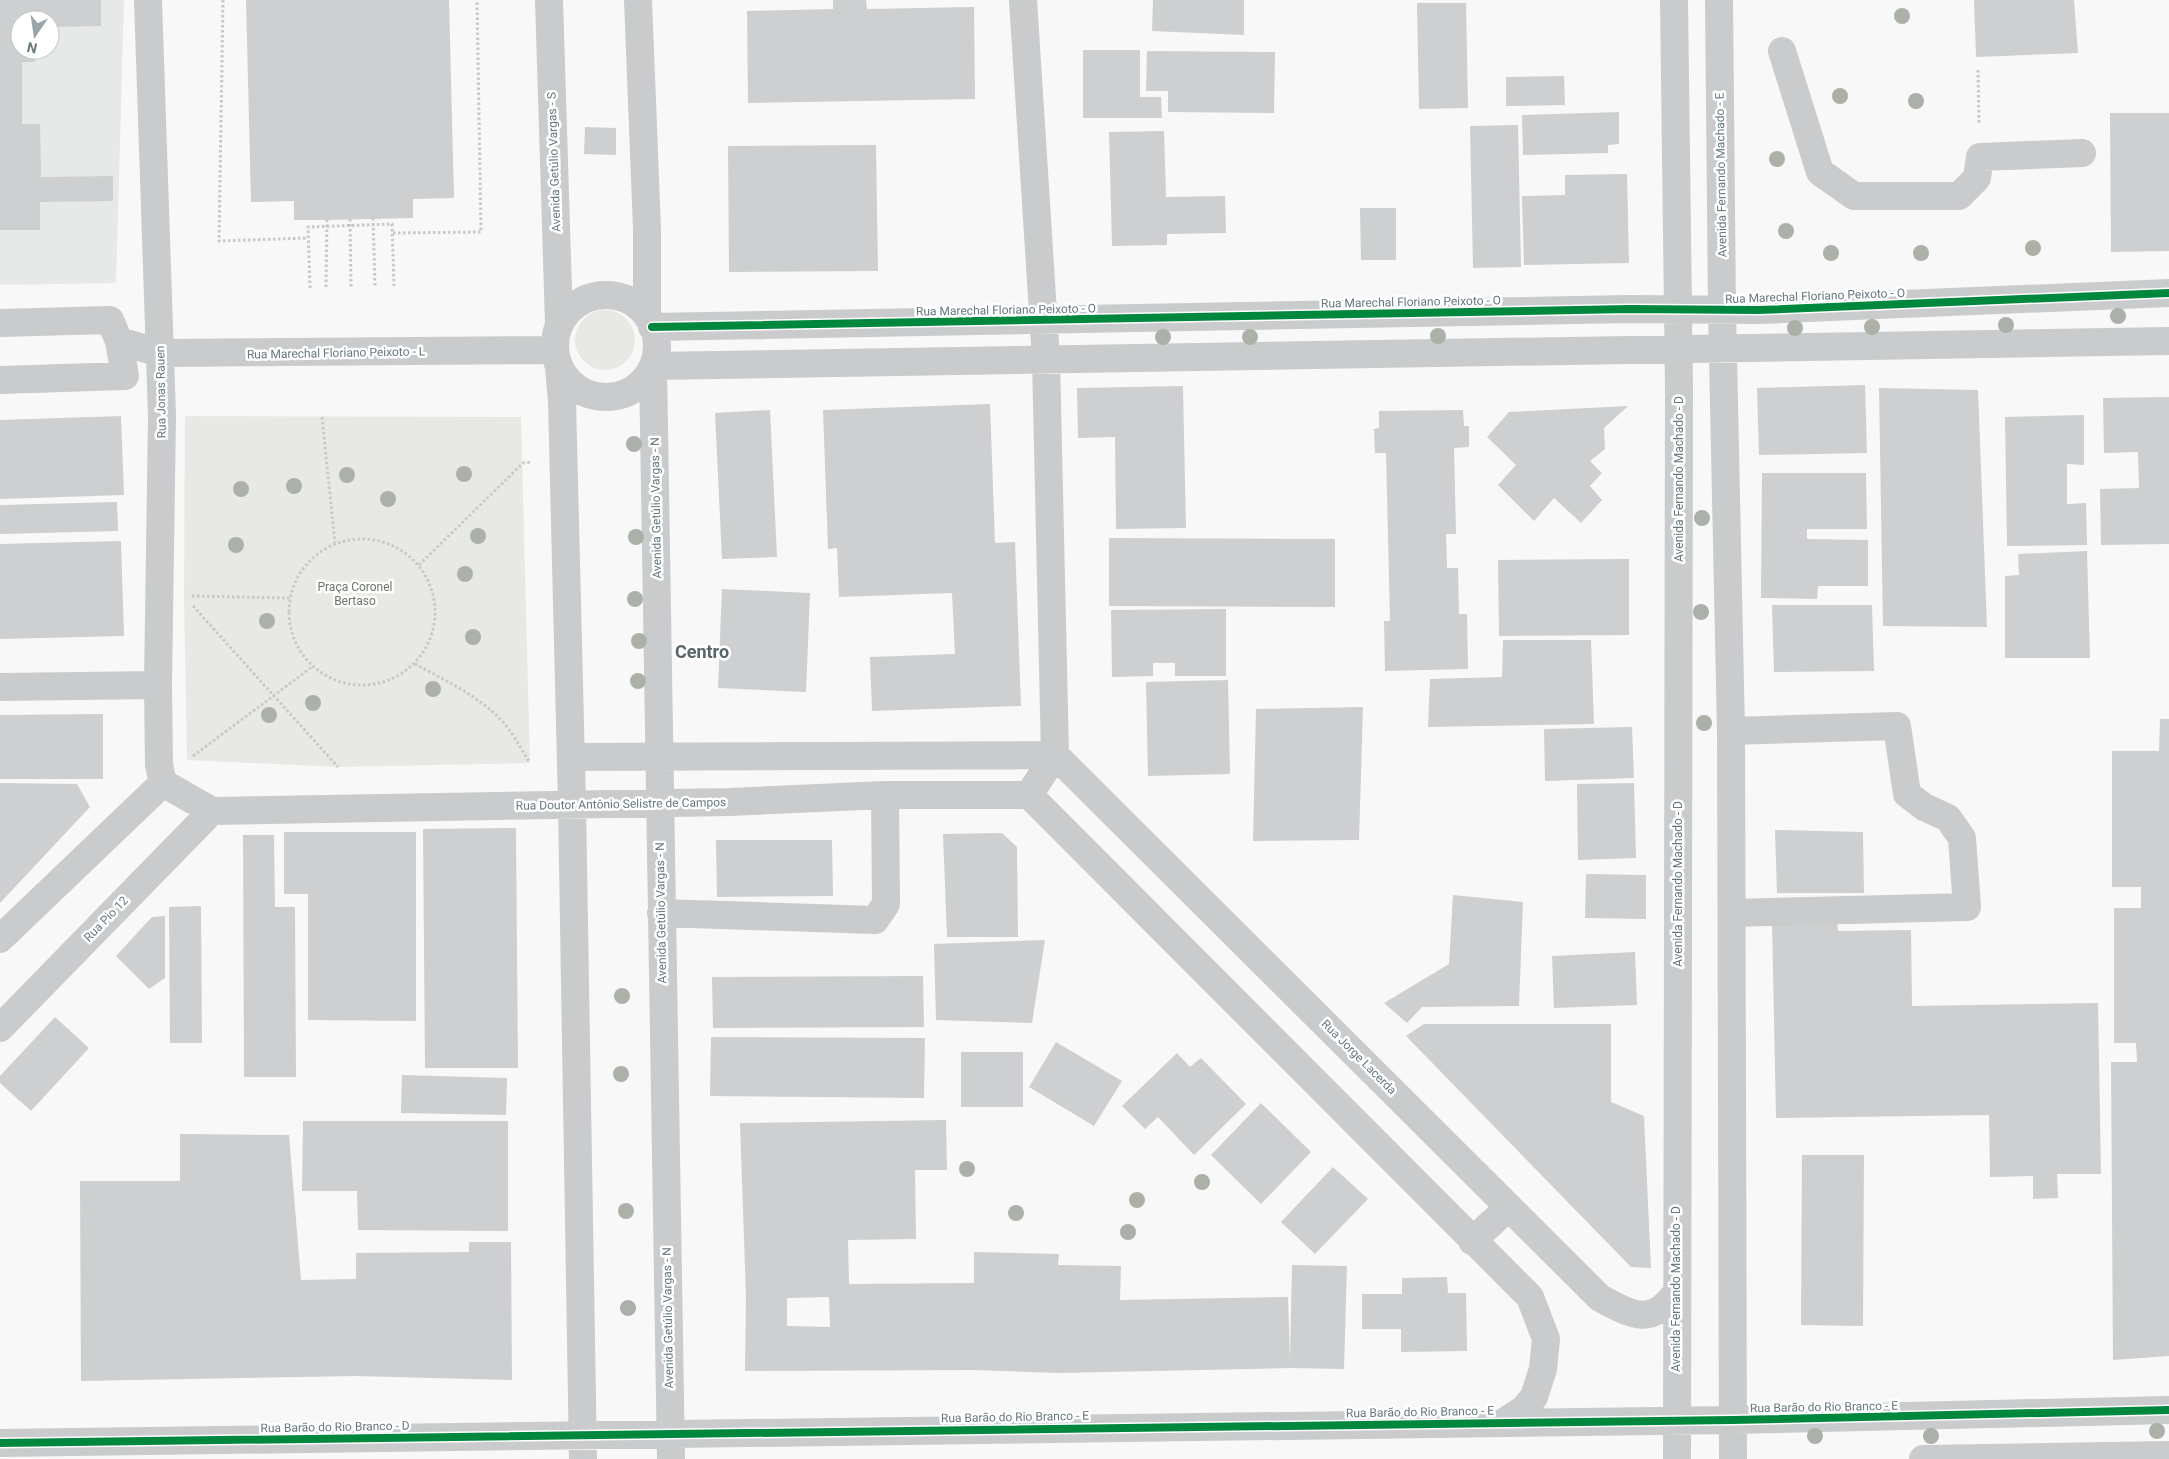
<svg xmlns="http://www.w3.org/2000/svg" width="2169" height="1459" viewBox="0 0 2169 1459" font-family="Roboto,sans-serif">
<rect width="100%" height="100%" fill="#f8f8f8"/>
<path fill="#e7e8e8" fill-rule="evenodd" d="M0 0H124L116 283 0 285ZM20 20H50V50H20Z"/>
<path fill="#e8e9e5" d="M575 340a30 30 0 1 1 60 0a30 30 0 1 1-60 0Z
M185 416 521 417 530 763 338 767 187 760 184 596Z"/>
<path fill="#cdcfd0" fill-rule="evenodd" d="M0 0H101V26L50 27V20H20V50H35V62H22V124H40L41 177 113 176V201L40 202V230H0Z
M246 0H449L454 198 413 199V218L327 220H294V201L251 202Z
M833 0H866L867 9 974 7 975 99 748 103 747 11 833 9Z
M1153 0H1244V35L1152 31Z
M1974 0H2074L2078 53 1976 57Z
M1417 3H1466L1468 108 1419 109Z
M1083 50H1140V97H1161L1162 118H1083Z
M1147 51 1275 52 1274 113 1168 112V91H1146Z
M1564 76 1565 105 1506 106V77Z
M1619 112V144L1608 145V153L1523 155 1522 115Z
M2110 113H2169V251L2111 252Z
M1518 125 1521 267 1473 268 1470 126Z
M585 127 616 128V155L584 154Z
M1164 131 1166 197 1225 196 1226 233 1167 234V245L1112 246 1109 132Z
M876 145 878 271 729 272 728 146Z
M1627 174 1629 263 1524 265 1522 196 1565 195V175Z
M1360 208H1396V260H1361Z
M1865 385 1867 453 1759 455 1757 388Z
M1183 386 1186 528 1116 529 1115 437 1078 438 1077 388Z
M1879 388 1978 390 1987 627 1883 626Z
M2169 397V544L2101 545 2100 489 2139 488 2138 452 2104 453 2103 398Z
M990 404 995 543 1015 542 1021 706 872 711 870 657 955 654 952 593 839 597 837 548 828 549 823 410Z
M1628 406 1604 428 1605 449 1590 461 1602 473 1590 486 1602 500 1581 523 1554 498 1534 521 1498 485 1516 465 1487 437 1509 412Z
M770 410 777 557 722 559 715 413Z
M1463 410 1464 426H1469V447L1454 448 1456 534H1446L1447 568H1458L1459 614H1467L1468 669 1385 671 1384 621H1390L1386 453H1375L1374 429 1379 428V411Z
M2084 415V465L2067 464V504L2086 503 2087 545 2007 546 2005 417Z
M121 416 124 495 0 499V420Z
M1762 473H1866L1867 529H1807V539L1868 540V586H1818L1817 599 1761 598Z
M117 502 118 531 0 534V505Z
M1109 538 1335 539V607L1109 606Z
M121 541 124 636 0 639V544Z
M2087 551 2090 658H2005V576L2019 575 2018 554Z
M1629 559V635L1499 636 1498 560Z
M722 589 810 593 806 692 718 688Z
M1772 605H1872L1874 671 1774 672Z
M1226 609V676H1175V663H1153V676L1112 677 1111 610Z
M1503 640H1591L1594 724 1428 727 1430 679 1502 677Z
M1228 680 1230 774 1148 776 1146 682Z
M1363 707 1359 840 1253 841 1256 709Z
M103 714V779H0V715Z
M2160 719H2169V1356L2113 1360 2111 1062H2137L2136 1043H2114V908H2141V887H2112V751H2159Z
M1632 727 1634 778 1545 781 1544 729Z
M0 783 77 784 90 807 0 903Z
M1634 783 1636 858 1578 860 1577 784Z
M516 828 518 1068H425L423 829Z
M1775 830 1863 832 1864 893H1777Z
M284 832H416V1021L308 1020V894H284Z
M1002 833 1017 847 1018 937H947L943 834Z
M243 835H274L275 907H295L296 1077H244Z
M716 840H832L833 896 717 897Z
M1586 874 1646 875V919L1585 918Z
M1453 895 1523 902 1519 1006 1422 1007 1407 1023 1384 1003 1449 964Z
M201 906 202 1043H170L169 907Z
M165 916V978L149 989 116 956 152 917Z
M1837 919 1838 931 1911 930 1912 1006 2098 1003 2101 1174H2057L2058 1198 2033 1199V1176L1990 1177 1989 1115 1776 1118 1772 920Z
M1045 940 1032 1023 936 1020 934 944Z
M1635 952 1637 1005 1554 1008 1552 956Z
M923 976 924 1027 713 1028 712 977Z
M55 1017 89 1048 31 1111 0 1083V1076Z
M1424 1024H1611V1102L1644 1116 1651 1268 1631 1267 1406 1036Z
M711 1037 925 1038 924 1098 710 1096Z
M1056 1042 1122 1081 1094 1126 1029 1087Z
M961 1052H1023V1107H961Z
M1177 1053 1190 1067 1201 1058 1246 1104 1194 1155 1158 1117 1145 1129 1122 1106Z
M402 1075 507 1078 506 1115 401 1113Z
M1261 1103 1311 1152 1261 1204 1211 1155Z
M946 1120 947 1170H915L916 1239 848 1240 849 1284 974 1283V1252L1059 1254 1058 1265 1121 1266 1120 1300 1288 1297 1290 1360 1292 1265 1347 1266 1344 1369 1290 1368 1058 1373 972 1370 745 1371 746 1296 740 1123ZM829 1297 830 1327 787 1326V1298Z
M303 1121H508V1231L358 1230 357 1191H302Z
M180 1134 289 1135 301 1280 356 1279V1253L469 1252V1242H511L512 1380 356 1376 81 1381 80 1181H180Z
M1802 1155H1864L1863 1326 1801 1325Z
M1333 1167 1368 1199 1315 1254 1281 1222Z
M1447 1277 1448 1293H1466L1467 1351 1401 1352V1329H1362V1294H1402V1278Z"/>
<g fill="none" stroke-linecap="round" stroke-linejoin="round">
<path stroke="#c8c8c9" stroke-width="3" stroke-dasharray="2.5 2.5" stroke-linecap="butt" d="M223 0 219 241 308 238
M1978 70 1979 124
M373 218 375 286
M350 219 351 287
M393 233 481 232 477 0
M326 287 327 220
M310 288 308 227 392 224 394 286
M322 417 335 543
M289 612a73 73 0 1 1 146 0a73 73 0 1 1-146 0Z
M419 565 523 463 531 462
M192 596 289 598
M193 606 338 767
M415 664C444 680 479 696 502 721 513 733 521 749 530 763
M193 756 312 667"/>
<path stroke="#c9cbcc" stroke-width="28" d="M148 0 162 416 158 685 159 765 163 783
M549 0 559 324
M638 0 647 229V316
M1023 0 1046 359 1055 755 1029 795
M1674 0 1679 388 1677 1459
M1719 0 1722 310 1731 731 1733 1459
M1782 51 1820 172 1854 196H1959L1977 178 1980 157 2082 153
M555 346a51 51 0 1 1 102 0a51 51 0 1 1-102 0Z
M0 323 110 320 119 341 125 376 0 380
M652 327 1629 309 1759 310 2169 293
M119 341 160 353 554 350
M653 366 2169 341
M653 367 671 1459
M559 368 562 401 572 804 583 1459
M0 687 158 685
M1731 731 1897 726 1907 794 1924 807 1948 818 1962 838 1967 907 1732 913
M571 757 1055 755 1600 1298C1632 1315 1651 1327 1676 1293
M163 783 212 811
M1029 795 1530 1297 1546 1339 1543 1369 1534 1397 1524 1409 1504 1422
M212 811 729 802 885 795H1029
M661 913 875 920 886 904 885 795
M0 939 163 783
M0 1028 212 811
M1472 1241 1509 1207
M0 1443 1732 1420 2169 1410
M1923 1459 2169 1455"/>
<defs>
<path id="cycleway" d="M652 327 1629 309 1759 310 2169 293
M0 1443 1732 1420 2169 1410"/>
</defs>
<use href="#cycleway" stroke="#fff" stroke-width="11"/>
<use href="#cycleway" stroke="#00873e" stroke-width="8"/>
</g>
<g fill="#abb1a8">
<circle cx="1902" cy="16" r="8"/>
<circle cx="1840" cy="96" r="8"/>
<circle cx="1916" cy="101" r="8"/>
<circle cx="1777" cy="159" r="8"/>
<circle cx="1786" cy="231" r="8"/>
<circle cx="2033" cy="248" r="8"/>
<circle cx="1831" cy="253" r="8"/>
<circle cx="1921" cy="253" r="8"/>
<circle cx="2118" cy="316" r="8"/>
<circle cx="2006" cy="325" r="8"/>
<circle cx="1872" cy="327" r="8"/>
<circle cx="1795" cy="328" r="8"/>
<circle cx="1438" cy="336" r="8"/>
<circle cx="1163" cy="337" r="8"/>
<circle cx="1250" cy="337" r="8"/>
<circle cx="634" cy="444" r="8"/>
<circle cx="464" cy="474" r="8"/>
<circle cx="347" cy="475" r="8"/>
<circle cx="294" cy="486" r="8"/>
<circle cx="241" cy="489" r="8"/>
<circle cx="388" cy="499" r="8"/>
<circle cx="1702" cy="518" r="8"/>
<circle cx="478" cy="536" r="8"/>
<circle cx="636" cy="537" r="8"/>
<circle cx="236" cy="545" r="8"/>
<circle cx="465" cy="574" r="8"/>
<circle cx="635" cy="599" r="8"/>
<circle cx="1701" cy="612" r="8"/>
<circle cx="267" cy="621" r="8"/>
<circle cx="473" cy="637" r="8"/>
<circle cx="639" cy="641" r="8"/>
<circle cx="638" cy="681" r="8"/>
<circle cx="433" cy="689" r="8"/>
<circle cx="313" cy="703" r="8"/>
<circle cx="269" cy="715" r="8"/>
<circle cx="1704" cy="723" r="8"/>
<circle cx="622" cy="996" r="8"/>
<circle cx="621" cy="1074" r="8"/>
<circle cx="967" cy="1169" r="8"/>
<circle cx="1202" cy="1182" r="8"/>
<circle cx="1137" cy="1200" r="8"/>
<circle cx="626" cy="1211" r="8"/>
<circle cx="1016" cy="1213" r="8"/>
<circle cx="1128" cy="1232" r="8"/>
<circle cx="628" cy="1308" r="8"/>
<circle cx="2157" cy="1431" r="8"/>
<circle cx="1815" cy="1436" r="8"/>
<circle cx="1931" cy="1436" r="8"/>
</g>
<g text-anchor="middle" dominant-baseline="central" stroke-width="5" stroke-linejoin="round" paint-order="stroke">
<g font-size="12" fill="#67787e" stroke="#fff">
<text transform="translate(554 162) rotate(-92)">Avenida Getúlio Vargas - S</text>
<text transform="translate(1721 175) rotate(-91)">Avenida Fernando Machado - E</text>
<text transform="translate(1815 296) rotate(-2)">Rua Marechal Floriano Peixoto - O</text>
<text transform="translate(1411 302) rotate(-1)">Rua Marechal Floriano Peixoto - O</text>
<text transform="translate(1006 310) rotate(-1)">Rua Marechal Floriano Peixoto - O</text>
<text transform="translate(336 353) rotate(-1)">Rua Marechal Floriano Peixoto - L</text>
<text transform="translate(161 392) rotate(-91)">Rua Jonas Rauen</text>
<text transform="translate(1679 479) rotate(-90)">Avenida Fernando Machado - D</text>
<text transform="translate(656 508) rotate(-91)">Avenida Getúlio Vargas - N</text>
<text transform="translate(621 804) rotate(-1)">Rua Doutor Antônio Selistre de Campos</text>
<text transform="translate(1678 884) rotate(-90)">Avenida Fernando Machado - D</text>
<text transform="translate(661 913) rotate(-91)">Avenida Getúlio Vargas - N</text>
<text transform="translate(106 919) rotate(-46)">Rua Pio 12</text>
<text transform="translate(1359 1057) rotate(45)">Rua Jorge Lacerda</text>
<text transform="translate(1676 1289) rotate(-90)">Avenida Fernando Machado - D</text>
<text transform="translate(668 1318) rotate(-91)">Avenida Getúlio Vargas - N</text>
<text transform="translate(1824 1407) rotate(-1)">Rua Barão do Rio Branco - E</text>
<text transform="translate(1420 1412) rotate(-1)">Rua Barão do Rio Branco - E</text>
<text transform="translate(1015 1417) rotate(-1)">Rua Barão do Rio Branco - E</text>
<text transform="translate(335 1427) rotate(-1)">Rua Barão do Rio Branco - D</text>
</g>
<g font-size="12" fill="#6c7766" stroke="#fff">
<text x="355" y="587">Praça Coronel<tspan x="355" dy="14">Bertaso</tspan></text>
</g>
<g font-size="18" font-weight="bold" fill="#59656a" stroke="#fff">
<text x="702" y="651">Centro</text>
</g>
</g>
<g transform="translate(35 35) rotate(193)"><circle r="24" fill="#ffffff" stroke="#c2c9cb"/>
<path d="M0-4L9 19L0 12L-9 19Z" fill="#9aa5a9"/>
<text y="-8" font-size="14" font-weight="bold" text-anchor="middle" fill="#67787e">N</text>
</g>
</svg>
